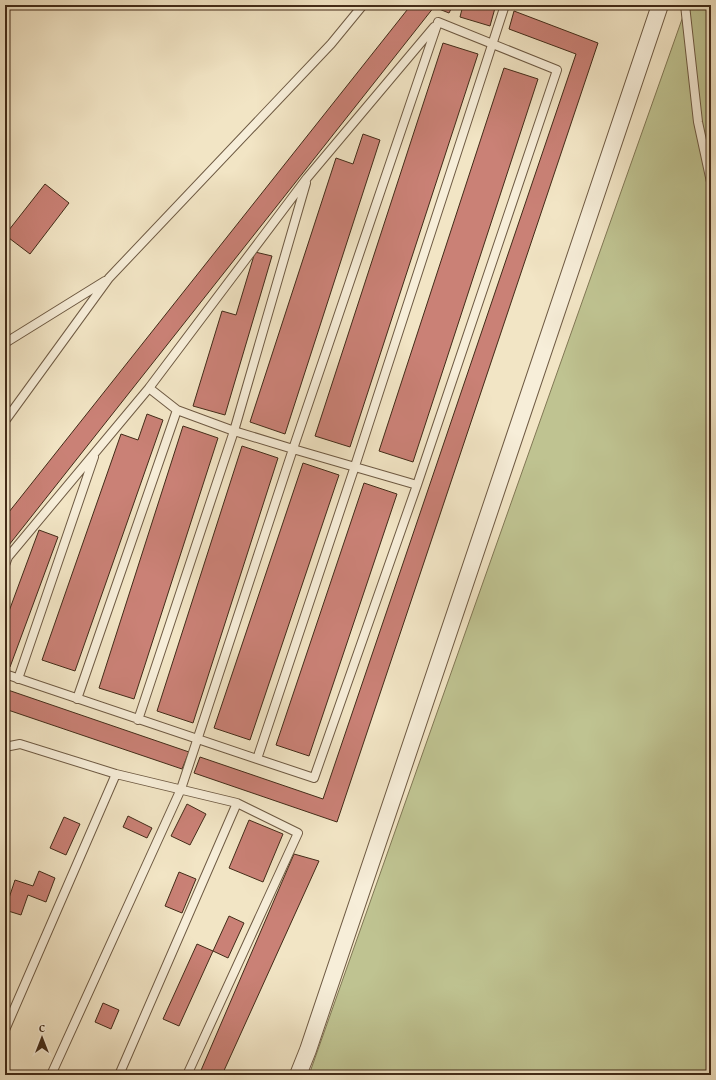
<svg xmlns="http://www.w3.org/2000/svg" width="716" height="1080" viewBox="0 0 716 1080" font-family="'Gentium Book Plus',serif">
<rect width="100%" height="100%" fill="#f2e5c5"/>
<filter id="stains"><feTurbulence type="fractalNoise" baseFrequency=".005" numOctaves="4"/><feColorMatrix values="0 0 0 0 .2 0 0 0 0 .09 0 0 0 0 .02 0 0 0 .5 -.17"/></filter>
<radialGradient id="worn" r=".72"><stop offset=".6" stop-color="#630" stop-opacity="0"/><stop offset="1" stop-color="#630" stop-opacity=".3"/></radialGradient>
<path fill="#bfc391" stroke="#807754" d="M687 5H711V1075H309Z"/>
<path fill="#ca8176" stroke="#422b18" d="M411 5H453L449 13 434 7 5 550V517Z
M463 5H486L495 8 490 26 460 17Z
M514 11 598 43 337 822 194 773 200 757 323 799 576 54 509 29Z
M443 43 478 54 350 447 315 436Z
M504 68 538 79 413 462 379 451Z
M363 134 380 140 285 434 250 422 336 158 353 164Z
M45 184 69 203 30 254 5 235Z
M255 252 272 256 225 415 193 406 222 311 236 315Z
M147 414 163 420 75 671 42 660 121 434 138 440Z
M183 426 218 438 134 699 99 688Z
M242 446 278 458 193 723 157 711Z
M303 463 339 475 250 740 214 728Z
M364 483 397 494 309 756 276 745Z
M39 530 58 537 10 667 5 665V622Z
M5 689 189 752 182 769 5 709Z
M187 804 206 814 190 845 171 836Z
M128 816 152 828 147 838 123 827Z
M64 817 80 824 66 855 50 848Z
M249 820 283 834 263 882 229 868Z
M294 854 319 861 222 1075H199Z
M39 871 55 878 46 902 28 895 21 915 5 910 15 880 33 886Z
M179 872 196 879 182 913 165 906Z
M229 916 244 923 228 958 213 951Z
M197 944 213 951 179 1026 163 1019Z
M103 1003 119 1010 111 1029 95 1022Z"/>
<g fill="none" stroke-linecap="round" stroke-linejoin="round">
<defs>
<path id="service" d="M685 5 698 122 711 182
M5 343 105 281
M149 388 177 410 234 431 293 449 417 485
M5 421 109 278 331 44 363 5
M5 565 8 557 149 388 307 178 434 27
M5 674 257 759 355 466 505 5
M18 679 94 457
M77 699 177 410
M138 720 234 431 306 183
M5 747 20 744 116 774 237 803 298 833 187 1075
M257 759 314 778 417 485 557 70 438 22
M5 1030 116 774
M51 1075 181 789 293 449 438 22
M119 1075 237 803"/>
<path id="minor" d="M298 1075 308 1050 660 5"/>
</defs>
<use href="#service" stroke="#6e5a43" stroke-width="10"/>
<use href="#minor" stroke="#6e5a43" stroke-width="18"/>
<use href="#service" stroke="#f7eed9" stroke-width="8"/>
<use href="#minor" stroke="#f7eed9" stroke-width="16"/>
</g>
<rect width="716" height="1080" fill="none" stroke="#f2e5c5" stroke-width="20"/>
<rect x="6" y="6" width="704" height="1068" fill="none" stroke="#422b18" stroke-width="2"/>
<rect x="10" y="10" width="696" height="1060" fill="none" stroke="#422b18"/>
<g transform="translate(42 1038)" stroke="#f7eed9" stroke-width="3" paint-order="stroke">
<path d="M0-3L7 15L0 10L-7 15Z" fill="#422b18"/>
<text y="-6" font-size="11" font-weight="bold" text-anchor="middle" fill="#422b18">С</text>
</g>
<rect width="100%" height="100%" filter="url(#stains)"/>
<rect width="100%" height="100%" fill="url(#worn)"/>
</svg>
